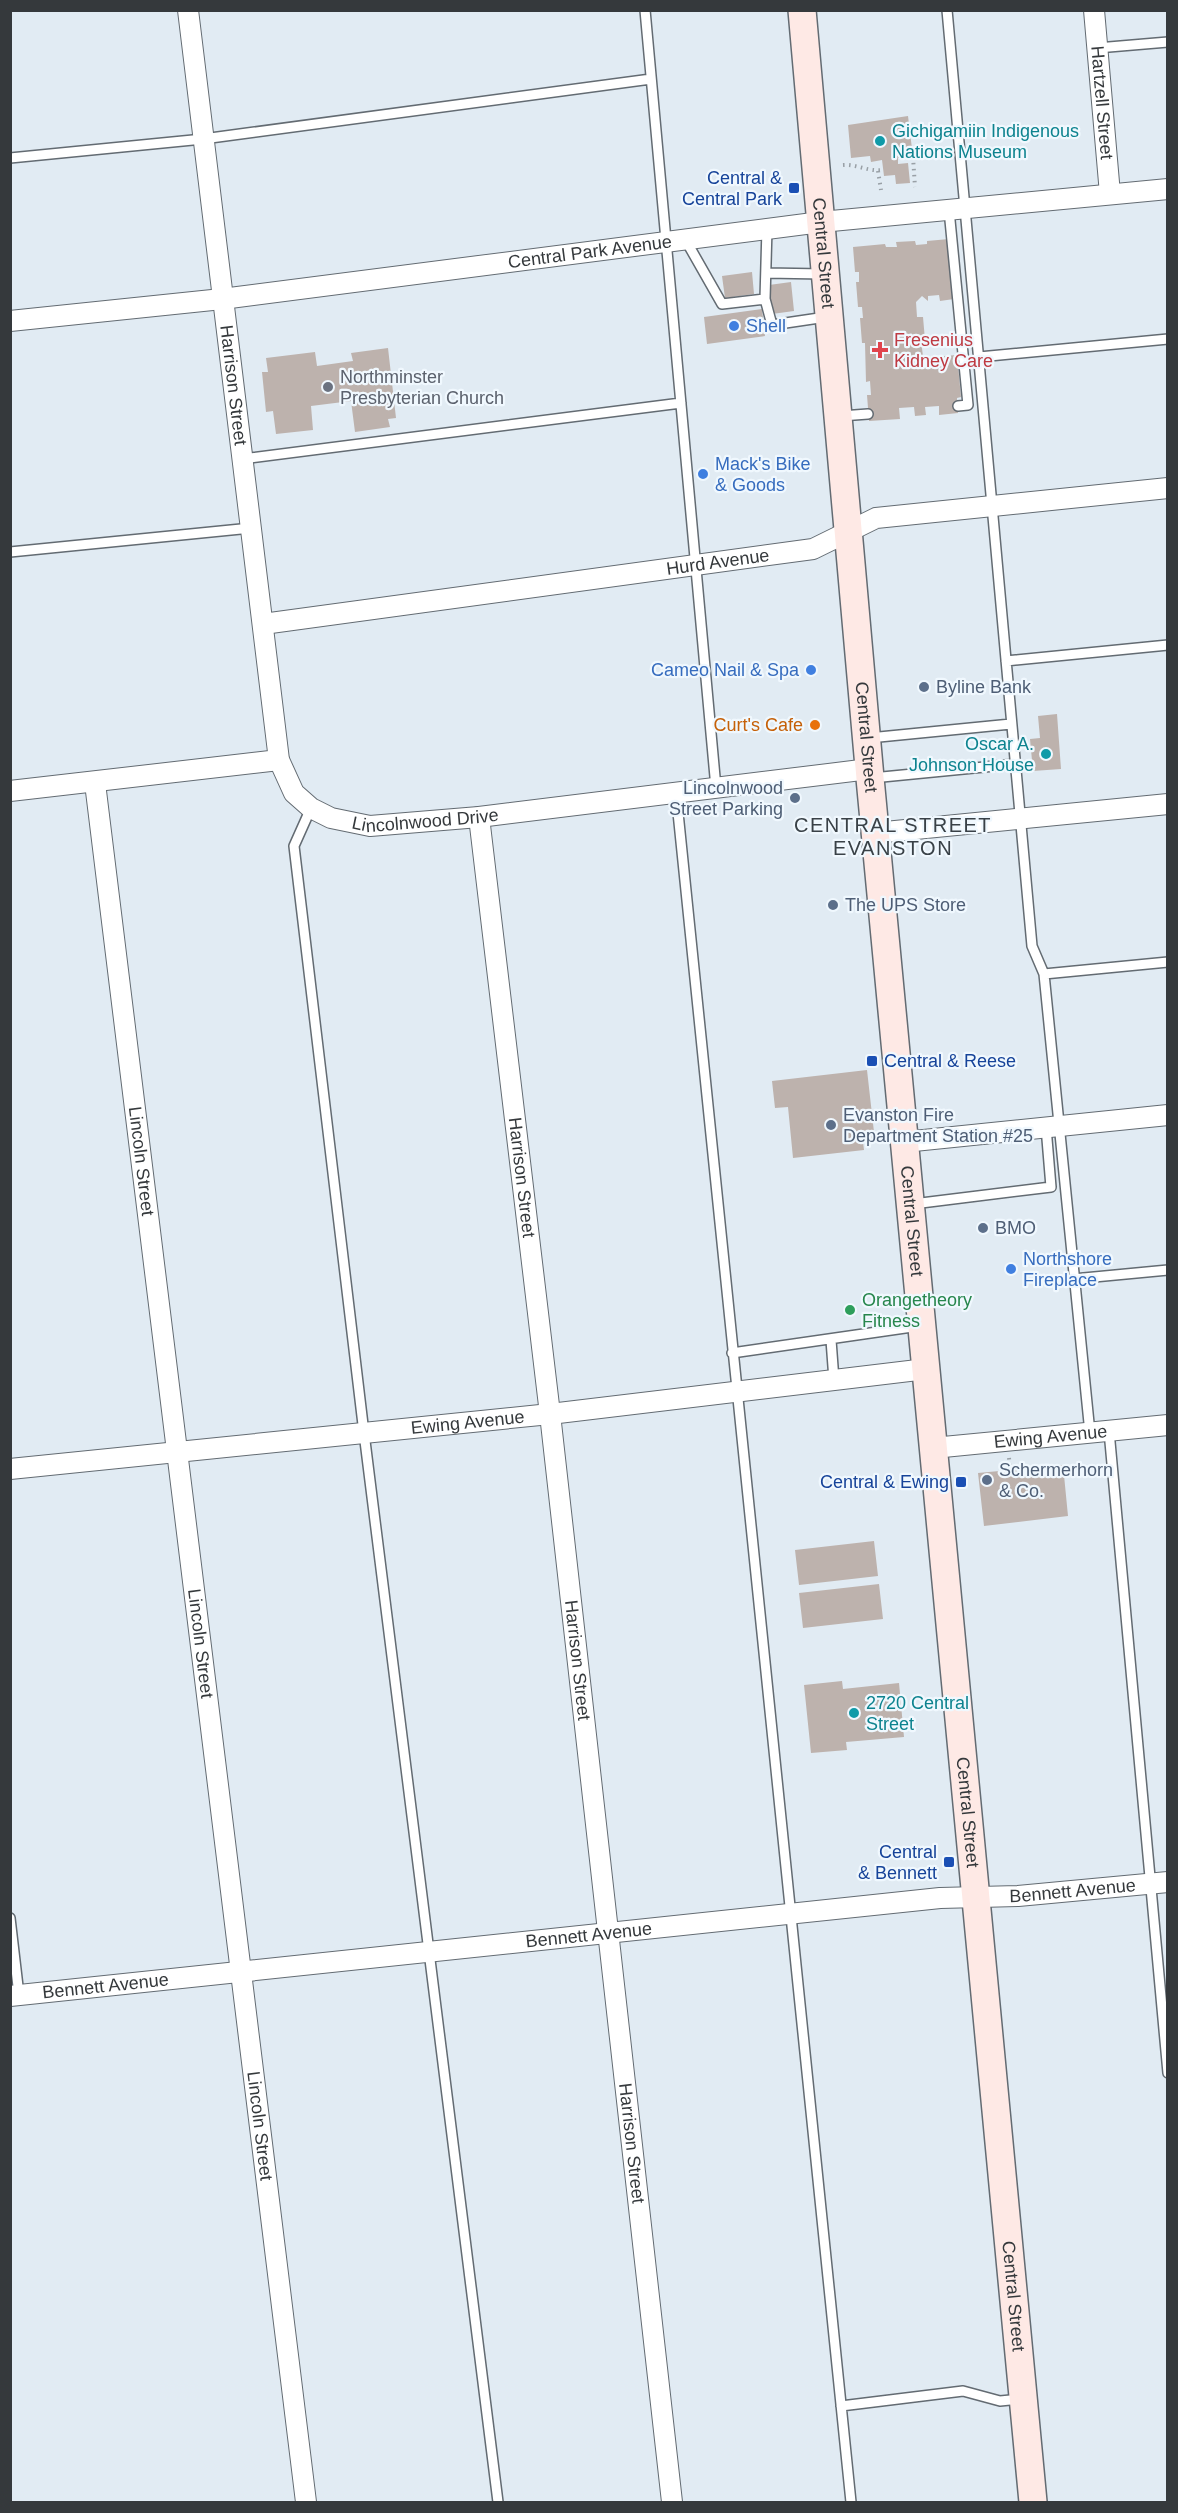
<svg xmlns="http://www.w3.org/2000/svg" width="1178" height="2513" viewBox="0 0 1178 2513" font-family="Helvetica,sans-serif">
<rect width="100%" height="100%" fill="#e1ebf3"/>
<path fill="#bdb2ad" d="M908 116 913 157 898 158V164L908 163 910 183 896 184 895 175 884 176 882 160 871 162 870 156 851 158 848 125Z
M949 239 954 299 940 301 939 295 928 296V301L922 296 916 302 917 317H923L925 340 921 341 923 356 927 360 933 355 934 361 945 360 944 356 957 355 961 397 957 398 958 413 939 415V406L925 407 926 415 915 416 914 407 899 408 900 419 869 421 867 395H871L870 381 866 382 865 343H862L860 318H863L862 307H858L856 282H859V272H855L853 247 885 244 886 247H897L896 242 915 241 916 245 927 244V241Z
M752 272 754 294 725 298 722 276Z
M791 282 794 311 772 314 769 285Z
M762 309 765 336 707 344 704 317Z
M388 348 396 418 388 419 390 427 355 432 351 401 311 406 313 430 276 434 273 411 266 412 262 372H268L266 358 315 352 317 366 353 361 351 353Z
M1057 714 1061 769 1033 771 1030 739 1040 738 1038 716Z
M867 1070 875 1141 863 1142 864 1150 793 1158 788 1107 775 1108 772 1081Z
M1063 1465 1068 1516 984 1526 978 1473Z
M874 1541 878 1576 799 1585 795 1550Z
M879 1584 883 1619 803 1628 799 1593Z
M842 1681 843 1689 899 1683 904 1737 846 1742 847 1750 811 1753 804 1685Z"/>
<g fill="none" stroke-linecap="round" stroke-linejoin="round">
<defs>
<path id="lane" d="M645 10 716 788
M947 10 1032 946 1044 974 1090 1433
M1097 48 1168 42
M10 158 203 139 651 79
M949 210 968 405 958 406
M685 239 722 304 765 299 767 228
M766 273 824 274
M765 299 772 325 826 317
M979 357 1168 339
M841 416 868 414
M242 459 681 403
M10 552 251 528
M1006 661 1168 645
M869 738 1011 724
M872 778 1015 764
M676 793 851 2502
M311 808 294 846 364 1433 498 2502
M1044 974 1168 962
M913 1204 1051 1187 1046 1127
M1073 1279 1168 1270
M831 1340 834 1380
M732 1353 919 1326
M1109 1431 1168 2073
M10 1918 19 1995
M841 2406 963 2391 1000 2401 1021 2399"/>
<g id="street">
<path id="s1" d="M188 10 279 760 294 793 311 808 331 818 370 826 479 817 869 769"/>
<path id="s2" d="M1094 10 1110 194"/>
<path id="s3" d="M10 321 222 299 821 222 1168 189"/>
<path id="s4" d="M263 624 813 549 876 518 1168 488"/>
<path id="s5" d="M95 783 306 2502"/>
<path d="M10 791 279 760"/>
<path id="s6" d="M479 817 550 1414 672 2502"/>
<path d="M875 833 1168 804"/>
<path d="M904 1142 1168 1115"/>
<path id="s7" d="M933 1448 1168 1425"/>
<path id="s8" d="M10 1469 550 1414 926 1369"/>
<path id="s9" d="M10 1996 940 1898 1018 1896 1168 1882"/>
</g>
<g id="secondary">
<path id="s10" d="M802 10 870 778 1033 2502"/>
</g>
</defs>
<use href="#lane" stroke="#636b72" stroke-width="12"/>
<use href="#street" stroke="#636b72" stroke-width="22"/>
<use href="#secondary" stroke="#636b72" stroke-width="30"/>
<path stroke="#99a0a6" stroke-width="4" stroke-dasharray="1.5 4.5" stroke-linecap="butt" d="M913 157 915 187
M843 165C857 164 868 172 883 170
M878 171 881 190
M1009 1458 1010 1467"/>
<use href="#lane" stroke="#fff" stroke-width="9"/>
<use href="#street" stroke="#fff" stroke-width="20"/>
<use href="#secondary" stroke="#fee9e5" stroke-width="27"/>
</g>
<g fill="#0f9aa8" stroke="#f0f8fe" stroke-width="2">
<circle cx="880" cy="141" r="6"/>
<circle cx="1046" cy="754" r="6"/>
<circle cx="854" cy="1713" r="6"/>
</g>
<g fill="#1a4fb4" stroke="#f0f8fe" stroke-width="2">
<rect x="788" y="182" width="12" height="12" rx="3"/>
<rect x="866" y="1055" width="12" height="12" rx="3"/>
<rect x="955" y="1476" width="12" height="12" rx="3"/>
<rect x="943" y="1856" width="12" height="12" rx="3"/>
</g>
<g fill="#3f7fe0" stroke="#f0f8fe" stroke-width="2">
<circle cx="734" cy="326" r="6"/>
<circle cx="703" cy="474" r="6"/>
<circle cx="811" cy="670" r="6"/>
<circle cx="1011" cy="1269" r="6"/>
</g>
<path fill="#e0444e" stroke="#f0f8fe" stroke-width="2" d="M877 341h6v6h6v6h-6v6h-6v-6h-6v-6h6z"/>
<circle fill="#6b7280" stroke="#f0f8fe" stroke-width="2" cx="328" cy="387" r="6"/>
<g fill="#5c6f8a" stroke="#f0f8fe" stroke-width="2">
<circle cx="924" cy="687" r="6"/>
<circle cx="795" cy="798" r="6"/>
<circle cx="833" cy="905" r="6"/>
<circle cx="831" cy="1125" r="6"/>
<circle cx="983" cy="1228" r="6"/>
<circle cx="987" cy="1480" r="6"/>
</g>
<circle fill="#e8710a" stroke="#f0f8fe" stroke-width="2" cx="815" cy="725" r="6"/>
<circle fill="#2e9e5b" stroke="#f0f8fe" stroke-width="2" cx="850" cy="1310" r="6"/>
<g text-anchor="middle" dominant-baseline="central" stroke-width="4.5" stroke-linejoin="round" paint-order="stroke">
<g font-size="18" fill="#35393c" stroke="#f0f8fe">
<text stroke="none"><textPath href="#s2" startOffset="93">Hartzell Street</textPath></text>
<text stroke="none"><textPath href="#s3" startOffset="584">Central Park Avenue</textPath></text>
<text stroke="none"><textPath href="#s10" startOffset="244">Central Street</textPath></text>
<text stroke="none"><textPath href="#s1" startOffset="378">Harrison Street</textPath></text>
<text stroke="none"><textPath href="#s4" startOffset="459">Hurd Avenue</textPath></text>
<text stroke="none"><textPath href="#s10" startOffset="730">Central Street</textPath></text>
<text stroke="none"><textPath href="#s1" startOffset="932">Lincolnwood Drive</textPath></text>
<text stroke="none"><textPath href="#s5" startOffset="381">Lincoln Street</textPath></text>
<text stroke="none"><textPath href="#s6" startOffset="363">Harrison Street</textPath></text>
<text stroke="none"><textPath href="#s10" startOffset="1216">Central Street</textPath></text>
<text stroke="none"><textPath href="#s8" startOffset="460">Ewing Avenue</textPath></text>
<text stroke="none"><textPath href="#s7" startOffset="118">Ewing Avenue</textPath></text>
<text stroke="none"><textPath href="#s5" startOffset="867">Lincoln Street</textPath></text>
<text stroke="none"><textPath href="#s6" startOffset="849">Harrison Street</textPath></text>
<text stroke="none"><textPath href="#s10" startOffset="1810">Central Street</textPath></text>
<text stroke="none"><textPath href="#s9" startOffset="1068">Bennett Avenue</textPath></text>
<text stroke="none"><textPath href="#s9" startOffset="582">Bennett Avenue</textPath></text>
<text stroke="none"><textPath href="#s9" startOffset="96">Bennett Avenue</textPath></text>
<text stroke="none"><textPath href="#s5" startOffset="1353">Lincoln Street</textPath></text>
<text stroke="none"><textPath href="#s6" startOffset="1335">Harrison Street</textPath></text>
<text stroke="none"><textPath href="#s10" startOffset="2296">Central Street</textPath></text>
</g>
<g font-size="18" fill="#0d838f" stroke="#f0f8fe" text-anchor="start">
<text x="892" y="131">Gichigamiin Indigenous<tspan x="892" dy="21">Nations Museum</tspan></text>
<text x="1034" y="744" text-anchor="end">Oscar A.<tspan x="1034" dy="21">Johnson House</tspan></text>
<text x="866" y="1703">2720 Central<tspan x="866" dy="21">Street</tspan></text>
</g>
<g font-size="18" fill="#164399" stroke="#f0f8fe" text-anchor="end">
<text x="782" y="178">Central &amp;<tspan x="782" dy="21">Central Park</tspan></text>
<text x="884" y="1061" text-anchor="start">Central &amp; Reese</text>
<text x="949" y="1482">Central &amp; Ewing</text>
<text x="937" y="1852">Central<tspan x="937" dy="21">&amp; Bennett</tspan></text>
</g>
<g font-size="18" fill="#366cbe" stroke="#f0f8fe" text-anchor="start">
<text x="746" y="326">Shell</text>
<text x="715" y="464">Mack's Bike<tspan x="715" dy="21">&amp; Goods</tspan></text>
<text x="799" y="670" text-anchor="end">Cameo Nail &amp; Spa</text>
<text x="1023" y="1259">Northshore<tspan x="1023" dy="21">Fireplace</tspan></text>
</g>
<g font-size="18" fill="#be3a42" stroke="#f0f8fe" text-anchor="start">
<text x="894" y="340">Fresenius<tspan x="894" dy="21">Kidney Care</tspan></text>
</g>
<g font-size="18" fill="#5b616d" stroke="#f0f8fe" text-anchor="start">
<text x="340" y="377">Northminster<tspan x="340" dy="21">Presbyterian Church</tspan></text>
</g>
<g font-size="18" fill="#4e5e75" stroke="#f0f8fe" text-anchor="start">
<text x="936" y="687">Byline Bank</text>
<text x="783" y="788" text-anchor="end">Lincolnwood<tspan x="783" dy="21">Street Parking</tspan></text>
<text x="845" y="905">The UPS Store</text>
<text x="843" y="1115">Evanston Fire<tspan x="843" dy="21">Department Station #25</tspan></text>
<text x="995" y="1228">BMO</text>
<text x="999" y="1470">Schermerhorn<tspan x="999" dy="21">&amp; Co.</tspan></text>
</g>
<g font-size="18" fill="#c56008" stroke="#f0f8fe" text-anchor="end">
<text x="803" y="725">Curt's Cafe</text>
</g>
<g font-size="18" fill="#27864d" stroke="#f0f8fe" text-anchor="start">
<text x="862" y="1300">Orangetheory<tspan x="862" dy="21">Fitness</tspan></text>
</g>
<g font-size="20" letter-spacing="1.5" fill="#394147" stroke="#f0f8fe">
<text x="893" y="825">CENTRAL STREET<tspan x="893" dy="23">EVANSTON</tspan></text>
</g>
</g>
<rect width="1178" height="2513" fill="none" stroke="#35393c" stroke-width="24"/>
</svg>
